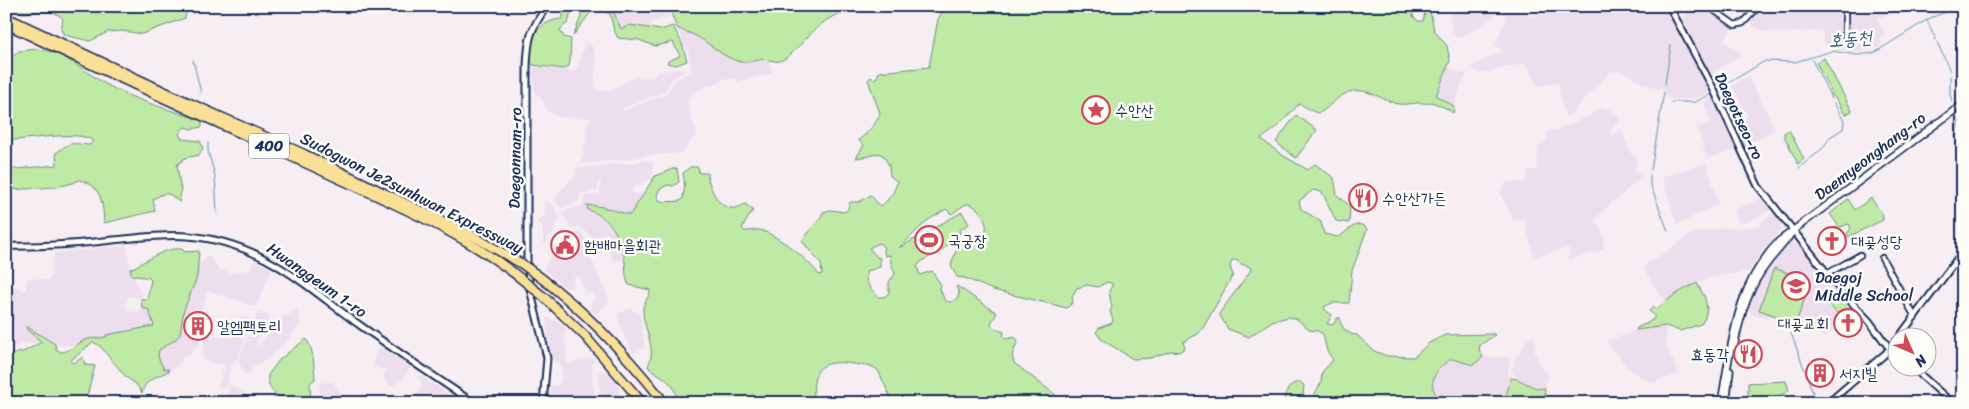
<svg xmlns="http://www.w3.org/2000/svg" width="1969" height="409" viewBox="0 0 1969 409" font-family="Sriracha,'Poor Story',sans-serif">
<rect width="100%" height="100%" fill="#f6eef3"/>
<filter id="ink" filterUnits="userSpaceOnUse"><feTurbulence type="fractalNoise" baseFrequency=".02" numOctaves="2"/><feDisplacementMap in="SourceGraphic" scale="10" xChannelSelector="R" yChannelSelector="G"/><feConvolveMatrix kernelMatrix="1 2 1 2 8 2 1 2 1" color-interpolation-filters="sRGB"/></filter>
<g filter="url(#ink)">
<path fill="#eddeee" d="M614 6H666L669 17 651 23 650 29 628 25 621 29 614 13Z
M1449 6H1502L1493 18 1460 38 1452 34Z
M1509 6H1531L1530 15 1534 17 1543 10 1556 6H1666L1711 91 1695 99H1667L1665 90 1644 84 1624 72 1611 71 1570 115 1566 116 1564 113 1558 83 1538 86 1525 63 1479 74 1473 68 1472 66 1502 52V50L1495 45 1506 20V16L1503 13Z
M1682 6H1704L1732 28 1723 41 1743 54 1709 75 1678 20 1686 16Z
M1750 6H1898L1902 12 1876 18 1886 34 1879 39 1884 46 1861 52 1831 49 1823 41 1822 31 1783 33 1762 31 1753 26 1750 20 1756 12Z
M677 28 697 36 727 56 740 62 768 60 773 73 736 82V79H723L713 85 703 87 688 98V106L697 134 682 153 649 155 634 158 581 164 587 137 586 127 590 118 558 117 546 110 542 99 535 93 533 67H541L574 71 578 67 585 43 588 42 593 48 596 59 594 88 599 91H609L635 77 651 78 657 72 679 68 687 70 675 76 665 91 623 108V111L666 94 676 79 692 72 689 54Z
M1448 68 1467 75 1461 85 1454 106 1436 96Z
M1748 76 1776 130 1744 146 1734 125 1748 116 1732 87 1734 84Z
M1712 97 1737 149 1707 159 1697 127 1711 123 1704 103Z
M1600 108 1609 109 1621 119 1610 132 1614 136 1619 130 1622 131 1631 154 1637 156 1635 170 1642 177 1606 208 1594 221 1600 226 1604 238 1603 249 1595 253 1567 260 1570 251 1568 248 1534 257 1524 218 1514 221 1500 194 1506 182H1525L1528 170H1537L1538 148 1547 138V131L1556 130 1583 119Z
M644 160 653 161V175L652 178 632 189V193L643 194 630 215 588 210 597 213 618 235 624 259 614 262 605 242 593 238 579 226 571 229 561 212 583 205 585 196 600 194 601 182H598V191L581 193 579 201 560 208 555 200 560 191 575 176 577 172 576 169 610 164 636 163Z
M1706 163 1719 204 1677 225 1662 177Z
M1761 198 1771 210 1750 221 1739 223 1734 210Z
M544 201 552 204 561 220 553 226 556 230 548 238 547 242 543 243V228L538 222 545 215Z
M1775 213 1781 225 1780 230 1764 249 1749 271 1713 277 1691 285 1671 299 1666 300 1659 294 1643 267 1692 234 1720 228H1742L1761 225 1763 219Z
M580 231 590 242 601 246 602 249 603 253 590 257 606 291 609 302 596 314 592 312 590 307 594 298 592 294 586 292 577 275 574 277 572 289 566 288 544 270 556 246 562 249 570 246 565 239Z
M1795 243 1800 244 1853 306 1837 322 1838 325 1826 337 1776 317 1756 316 1748 310 1761 280 1781 253 1790 244Z
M127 245 130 269 144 300 131 296 127 297 126 305 129 313 148 308 153 317 154 326 107 337H97L77 345 64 346 55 344 27 326V330L42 342 38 344 24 343 6 350V282L25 291 28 278 50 280 54 253Z
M207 256 212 259 218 269 231 273 249 270 252 267 254 260 271 269V271L256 307 208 291 201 310 202 326 199 346 181 359 182 362 169 371 165 369 158 357 159 350 176 339 180 334 184 310 197 277 198 265Z
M632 308 633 311 640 314 645 348 633 353 624 335 617 314Z
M297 310 301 324 283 345 267 360 255 366 246 376 238 361 258 312 270 316 266 330 256 341 257 347 282 318Z
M242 317 253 319 238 356 230 369 227 387 218 388 225 365 205 362 203 356 205 333 218 337H231L238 319Z
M546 317 559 322 566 329 565 335 567 364 590 358 595 360 592 364V371L594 394 598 403H585L579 399 565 394H549L550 385 559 386 563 368 551 358Z
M1666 326V345L1679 374 1655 382H1650L1626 367 1618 354 1611 349 1607 340 1629 334 1636 330Z
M1534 337 1535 353 1544 371 1549 374 1545 388 1539 389 1516 378 1511 369 1515 365 1513 361 1521 351 1527 339Z
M381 347 411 367 401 381 391 386 388 385 383 375 388 371 373 366 377 348 380 349Z
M1483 357H1508L1510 359 1508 371 1511 378 1504 403H1438L1439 398 1433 387V381L1444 364 1452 359 1470 366Z
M608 370 612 375 620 393 619 400 616 403 608 400 602 401 598 372Z
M419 375 450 395 462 403H413L421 387V382L418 377Z
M333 381 341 395 347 403H324L318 384Z
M229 386 236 387 253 399 251 403H226Z"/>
<path fill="#bfeaa6" stroke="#6d8c82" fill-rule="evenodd" d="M14 6H89L95 9 111 6H188L185 18 142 34 123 31 108 32 90 41 64 35 61 30 63 19C54 7 35 13 22 13Z
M563 6H614V13L621 29 630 25 660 30 673 26 682 43 687 61 676 65 667 63 668 61 680 56 673 42 655 46 639 40 618 38 614 30 610 14 596 8 593 9 573 36 581 17 580 9 575 7 572 9 568 23 562 27 560 31 564 37 571 39 570 62 568 67 564 69 533 65C529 61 530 56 530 50 531 32 543 21 561 19L563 16Z
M668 6H872C858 12 846 10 832 17 813 27 803 45 786 58 779 63 776 61 768 60 760 58 750 63 741 62 725 59 712 45 698 37 692 33 684 32 677 28Z
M946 6H1416L1413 12V16L1418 21H1423L1426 8 1429 6 1434 30 1447 46 1450 61 1436 96 1454 106 1453 113 1446 108 1432 102C1427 105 1423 102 1417 103 1410 103 1405 105 1398 104 1383 101 1369 88 1353 91 1338 93 1325 113 1318 113 1312 112 1306 107 1300 104L1298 105 1276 128 1261 139 1282 155 1308 170 1315 164 1334 178 1337 195 1350 206 1349 223 1336 221 1322 192 1313 190 1299 201 1301 209 1321 222 1324 234 1338 237C1347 233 1357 217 1367 229L1352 271 1349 303H1332L1324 307 1325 310 1332 315 1327 324 1333 325 1337 318H1340L1341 324 1345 330 1351 334 1357 335 1374 351 1387 356 1414 357 1429 343 1445 335 1494 334 1495 335 1480 345 1479 351 1483 357 1473 365 1452 359C1443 362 1430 377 1433 388 1435 394 1439 396 1438 403H1286L1284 397C1288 389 1291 382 1300 382L1304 385 1303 396 1307 398 1313 397 1321 383 1322 372 1333 360 1327 351 1323 334 1318 331 1309 330 1297 319 1289 317 1272 321 1249 337 1228 329 1219 314 1251 270 1250 267 1241 264 1236 260H1232L1230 267 1233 275 1203 328 1198 334 1183 342 1185 348 1179 352 1171 351 1150 358 1133 359 1101 339 1096 332 1099 328 1112 323 1113 320 1110 311 1112 308 1109 291 1113 284 1107 282 1098 287 1087 285 1077 288 1072 296 1073 302 1067 308 993 290 965 278 957 277 951 266C954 255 958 242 970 238 974 237 981 237 984 234 992 225 977 203 967 204 962 205 956 212 951 214L946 209 927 221 899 248 962 212 969 224 959 230 960 233 942 250 922 261 917 266 920 275 932 271 941 285 940 289 945 301 951 302 958 298 959 292 956 287 957 286 997 313 991 323 992 327 1004 332 1003 336 1008 339 1014 337 1018 340 1012 356 1014 363 1066 403H893L878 370 873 367C853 365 817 352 814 383 813 389 814 396 814 403H676C679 385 663 377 650 369L648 366C658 348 642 327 643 308 644 301 650 297 650 290L629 285C625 278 626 270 625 262 622 239 611 217 588 210L587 205 603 207 630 215 655 176C663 174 669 169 677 168L679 182 673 186 667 185 659 190 657 196 660 201C663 202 679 202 682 200 685 191 685 182 683 173L690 167H698L699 173H707C710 191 722 219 745 204L753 210 742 228 744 231C750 232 754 229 760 230 779 236 808 259 819 275L822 274 821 264 802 241 821 217 823 212 830 210 845 212 848 209 850 202H859L871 195 877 203 881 206C888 201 897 189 897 181L890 176 889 165 883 155 878 153 870 156 856 158 864 145 858 140C864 137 879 121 880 113L868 80 871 77 874 79 877 77 879 72 929 67 938 19ZM879 243 883 246 885 256 890 255 891 263 895 274 889 282V293L884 297H879C872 291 863 281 867 271L880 267V258L877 257 869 248Z
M37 49C66 51 89 77 115 89 142 103 173 110 202 121V127L192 129 184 127 179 134 182 139 200 141 203 148 199 155 185 158 177 165 181 192 179 202 171 195 165 193 153 199 155 211 104 223C103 205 102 184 79 180L73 183 57 187 8 190 7 198 11 207 6 209V170L57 165 56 153C73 140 71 144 90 145L93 141C80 129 26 141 6 140V61L19 51Z
M1824 58 1852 111 1845 115 1837 100 1833 96 1816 62Z
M1296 115 1317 130 1296 158 1276 142Z
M1789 130 1804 159 1798 164 1784 136V133Z
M1871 198 1883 215V220L1848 237 1847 234 1851 228 1849 224 1834 229 1838 225 1830 214 1848 199 1855 210Z
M182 249 185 252 199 251 197 277 184 310 180 334 176 339 159 350 158 357 164 369H168L169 371C158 376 144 380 142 393L136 384 126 377 100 346 93 342 70 361 74 363 83 357 85 365 95 366 85 403H6V356L25 351 42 342 27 330 26 326 55 344 56 349 61 352C71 351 76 344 85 340 92 338 99 338 106 337V335L154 326 149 310 142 308 141 299H147L151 280 149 278 132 275 130 269C146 262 163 247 182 249Z
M1774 268 1811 281 1796 323 1759 310Z
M1697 283 1705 298 1707 308 1705 318 1701 324 1680 331 1666 326 1636 330 1637 328 1654 319V315L1649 311 1654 307 1658 308C1669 298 1683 289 1697 283Z
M1838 293 1852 306 1841 317 1828 304V302Z
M306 339C314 349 314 366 315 379L310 383 311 403H282L281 397C272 394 267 385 268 375L280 359Z
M1511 378C1524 379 1533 391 1545 388L1544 403H1504Z
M1786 381 1789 390C1780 399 1762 397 1750 397L1748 395V383Z"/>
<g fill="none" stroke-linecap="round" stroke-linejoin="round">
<path stroke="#5e97af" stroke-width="1" d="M1927 20 1950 71
M193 60 201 93
M1812 60 1832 99
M1950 76V95L1952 101
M1665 84 1671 45
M1717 90 1765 61 1795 62 1832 51 1857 55 1874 53 1930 18 1946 12 1953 6
M1671 102H1695L1711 94
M1955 137 1960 117
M208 143V151L215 176 217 213
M1799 168 1822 149 1830 137 1843 129 1844 121 1834 103
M1651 170 1664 92
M1650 175V184L1668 231
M1791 333 1813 393
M1814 396 1817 403"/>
<defs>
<path id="minor" d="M1708 6 1735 25 1743 23 1759 6
M1805 6 1845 8V6
M1845 8V39
M1882 258 1915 317
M1827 274 1860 255"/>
<path id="tertiary" d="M1669 6 1712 86 1758 186 1842 292 1869 321 1887 345 1896 353
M6 246C42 247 77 244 113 240 137 238 163 234 188 236 262 242 304 285 361 326 398 352 436 378 474 403
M1900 336 1963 251
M1911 366 1952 403
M543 403 547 358 530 289 527 261V67C528 38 530 30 547 6
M1828 403 1885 354 1896 341"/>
<path id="secondary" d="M1734 347C1740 316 1749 286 1769 261 1776 252 1784 244 1791 234
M1721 403C1733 341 1734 289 1779 241L1963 104
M1726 403 1730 371"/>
<path id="motorway" d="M6 17 172 95 304 154 471 235 522 264
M6 24C113 76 221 124 329 174 396 205 466 234 524 281
M540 277C586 312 624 352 660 397
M544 297 585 336 640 400"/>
</defs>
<use href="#minor" stroke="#1b2f5e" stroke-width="8"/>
<use href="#tertiary" stroke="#1b2f5e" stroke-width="9"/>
<use href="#secondary" stroke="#1b2f5e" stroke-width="9"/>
<use href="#motorway" stroke="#1b2f5e" stroke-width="11"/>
<use href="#minor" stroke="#fdfcf7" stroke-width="4.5"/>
<use href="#tertiary" stroke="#fdfcf7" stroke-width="5"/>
<use href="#secondary" stroke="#fdfcf7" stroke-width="5.5"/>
<use href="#motorway" stroke="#fadf96" stroke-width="8"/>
<defs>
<path id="motorway-bridge" d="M522 264 540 277
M524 281 544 297"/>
</defs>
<use href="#motorway-bridge" stroke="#1b2f5e" stroke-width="11" stroke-linecap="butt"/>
<use href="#motorway-bridge" stroke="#fadf96" stroke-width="8"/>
</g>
</g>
<defs>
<symbol id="sight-ring" viewBox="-11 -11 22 22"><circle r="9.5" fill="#fdfcf7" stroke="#d1495b" stroke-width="1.5"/><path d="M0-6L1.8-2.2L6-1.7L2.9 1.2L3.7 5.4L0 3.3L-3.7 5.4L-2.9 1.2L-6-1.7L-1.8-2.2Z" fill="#d1495b"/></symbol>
<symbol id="restaurant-ring" viewBox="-11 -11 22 22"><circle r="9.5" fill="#fdfcf7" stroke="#d1495b" stroke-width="1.5"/><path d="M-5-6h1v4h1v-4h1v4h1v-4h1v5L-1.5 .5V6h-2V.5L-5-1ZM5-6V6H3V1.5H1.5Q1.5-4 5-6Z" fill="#d1495b"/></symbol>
<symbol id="stadium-ring" viewBox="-11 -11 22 22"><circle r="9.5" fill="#fdfcf7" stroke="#d1495b" stroke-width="1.5"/><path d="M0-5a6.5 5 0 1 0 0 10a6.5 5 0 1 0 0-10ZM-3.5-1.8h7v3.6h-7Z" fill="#d1495b"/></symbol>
<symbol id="church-ring" viewBox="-11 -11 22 22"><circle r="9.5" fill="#fdfcf7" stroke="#d1495b" stroke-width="1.5"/><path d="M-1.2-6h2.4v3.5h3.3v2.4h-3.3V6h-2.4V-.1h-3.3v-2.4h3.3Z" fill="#d1495b"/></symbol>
<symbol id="civic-ring" viewBox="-11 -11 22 22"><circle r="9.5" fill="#fdfcf7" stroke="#d1495b" stroke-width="1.5"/><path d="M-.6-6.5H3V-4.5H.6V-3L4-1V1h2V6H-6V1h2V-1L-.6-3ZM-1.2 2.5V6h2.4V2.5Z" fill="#d1495b"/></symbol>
<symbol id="school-ring" viewBox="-11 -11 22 22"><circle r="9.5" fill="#fdfcf7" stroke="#d1495b" stroke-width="1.5"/><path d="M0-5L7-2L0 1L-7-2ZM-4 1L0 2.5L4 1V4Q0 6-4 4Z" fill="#d1495b"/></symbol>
<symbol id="building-ring" viewBox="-11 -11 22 22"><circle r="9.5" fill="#fdfcf7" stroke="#d1495b" stroke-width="1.5"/><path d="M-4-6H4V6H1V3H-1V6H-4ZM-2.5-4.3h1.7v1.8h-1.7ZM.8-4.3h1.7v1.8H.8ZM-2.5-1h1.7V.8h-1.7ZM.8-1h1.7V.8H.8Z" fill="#d1495b"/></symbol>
</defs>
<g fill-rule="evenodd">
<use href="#sight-ring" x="1080" y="94" width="32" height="32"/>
<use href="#restaurant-ring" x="1347" y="182" width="32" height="32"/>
<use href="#stadium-ring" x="913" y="224" width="32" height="32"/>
<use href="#church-ring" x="1816" y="225" width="32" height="32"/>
<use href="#civic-ring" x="549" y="229" width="32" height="32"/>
<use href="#school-ring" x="1780" y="270" width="32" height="32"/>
<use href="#church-ring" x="1832" y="307" width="32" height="32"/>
<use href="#building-ring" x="182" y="310" width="32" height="32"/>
<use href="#restaurant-ring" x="1732" y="338" width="32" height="32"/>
<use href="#building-ring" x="1804" y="357" width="32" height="32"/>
</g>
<g text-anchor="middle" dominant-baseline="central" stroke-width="5" stroke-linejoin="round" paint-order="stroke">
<rect fill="#fdfcf7" stroke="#5f6c8c" stroke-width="1" x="249" y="133.5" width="40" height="25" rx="4"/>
<g font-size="15" font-weight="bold" fill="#1b2f5e">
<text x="269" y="146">400</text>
</g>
<g font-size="16" fill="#1b2f5e" stroke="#fdfcf7" text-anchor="start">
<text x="1115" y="110">수안산</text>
<text x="1382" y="198">수안산가든</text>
<text x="948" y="240">국궁장</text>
<text x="1851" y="241">대곶성당</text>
<text x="584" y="245">함배마을회관</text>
<text x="1815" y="277">Daegoj<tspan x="1815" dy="18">Middle School</tspan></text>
<text x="1829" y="323" text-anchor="end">대곶교회</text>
<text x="217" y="326">알엠팩토리</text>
<text x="1729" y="354" text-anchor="end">효동각</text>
<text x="1839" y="373">서지빌</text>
</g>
<g font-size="16" fill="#1b2f5e" stroke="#fdfcf7">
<text transform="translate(1739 116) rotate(65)">Daegotseo-ro</text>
<text transform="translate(1870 156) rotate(-37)">Daemyeonghang-ro</text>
<text transform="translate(515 158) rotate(-89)">Daegonnam-ro</text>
<text transform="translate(412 193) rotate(27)">Sudogwon Je2sunhwan Expressway</text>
<text transform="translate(317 280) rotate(35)">Hwanggeum 1-ro</text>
</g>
<g font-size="18" font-style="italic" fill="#375a80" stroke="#fdfcf7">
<text transform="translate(1850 39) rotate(-5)">호동천</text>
</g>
</g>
<rect width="1969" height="409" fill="none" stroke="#fdfcf7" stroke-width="25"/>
<rect x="12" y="12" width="1944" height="384" fill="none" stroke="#1b2f5e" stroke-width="2" filter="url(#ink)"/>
<g transform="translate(1912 352) rotate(135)"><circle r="24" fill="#fdfcf7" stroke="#a3aaba"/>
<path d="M0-4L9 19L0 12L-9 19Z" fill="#d1495b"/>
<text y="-8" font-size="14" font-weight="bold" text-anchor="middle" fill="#1b2f5e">N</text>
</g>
</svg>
